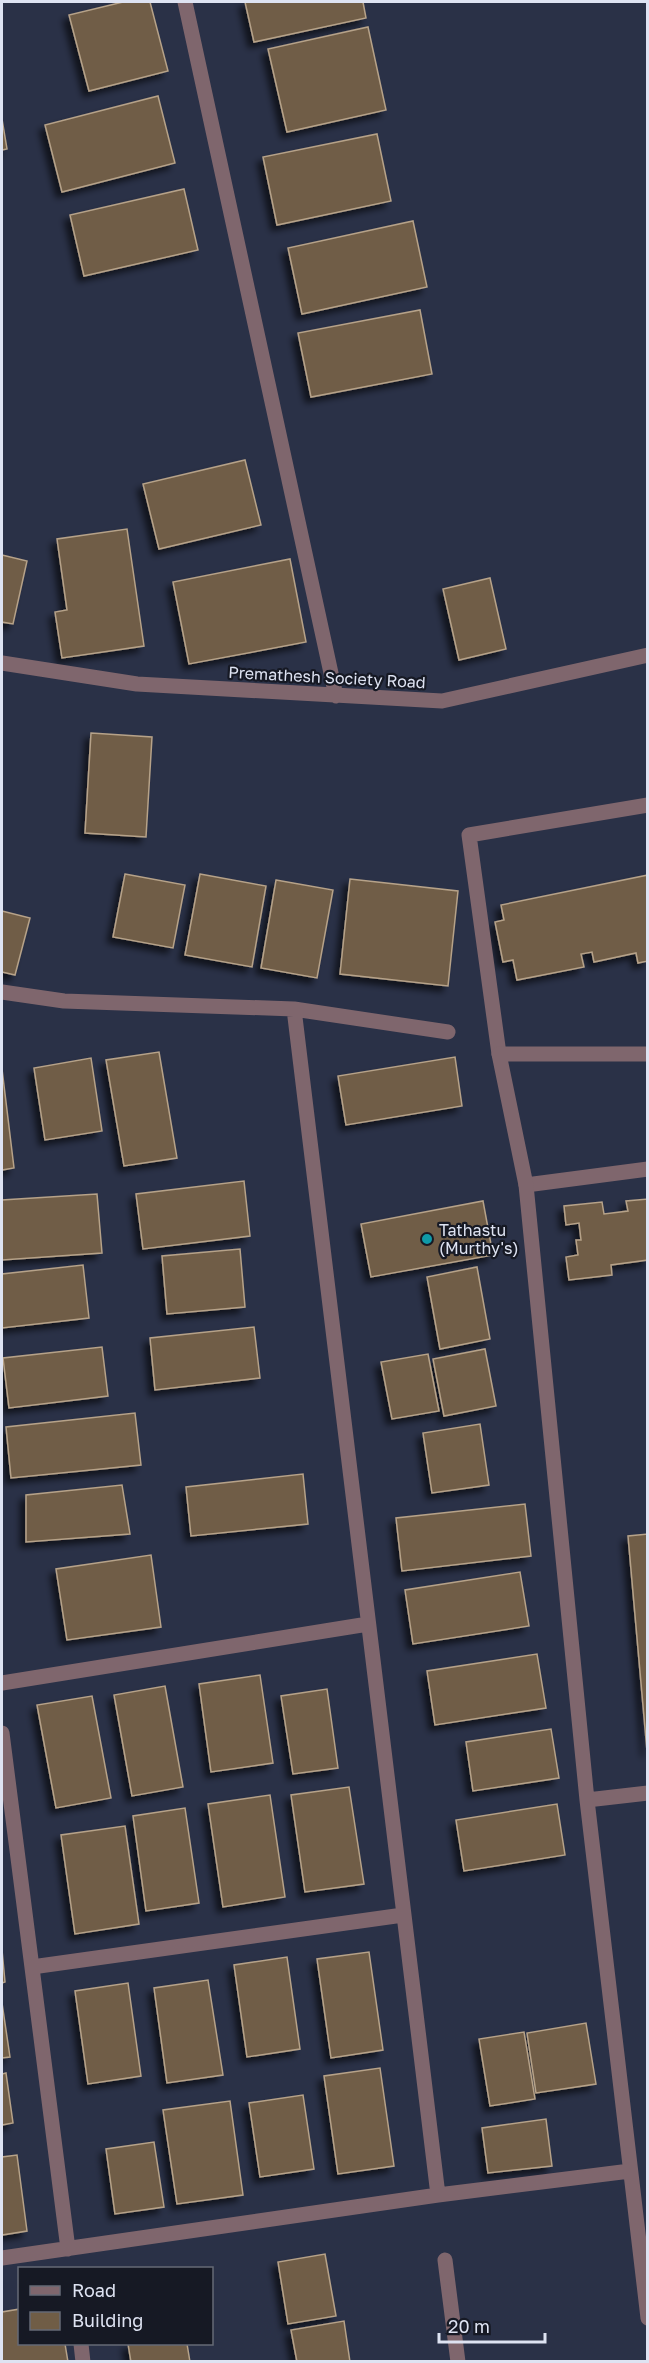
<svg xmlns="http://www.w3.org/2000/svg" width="649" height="2363" viewBox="0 0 649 2363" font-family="'Golos Text',sans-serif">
<defs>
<filter id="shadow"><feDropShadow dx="-5.5" dy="5.5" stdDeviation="3" flood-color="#0009"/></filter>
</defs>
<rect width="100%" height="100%" fill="#2a3147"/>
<path fill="#705d46" stroke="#b6a289" stroke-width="1.5" filter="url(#shadow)" d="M123 2H150L168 71 89 91 69 15Z
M245 2H363L366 18 254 42Z
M368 27 386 110 287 132 268 49Z
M158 96 175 163 62 192 45 125Z
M2 119 7 149 2 150Z
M377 134 391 201 277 225 263 157Z
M184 189 198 250 84 276 70 215Z
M413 221 427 287 302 314 288 248Z
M420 310 432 374 311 397 298 333Z
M245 460 261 525 159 549 143 484Z
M127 529 144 646 62 658 55 612 67 610 57 539Z
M2 555 27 561 13 624 2 622Z
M290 559 306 642 189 664 173 582Z
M490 578 506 649 459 660 443 589Z
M91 733 152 737 146 837 85 833Z
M125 874 185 885 173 948 113 937Z
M200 874 266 886 252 967 185 955Z
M648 875V961L638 963 636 953 594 962 592 952 581 954 584 967 517 980 513 960 503 962 495 922 504 920 501 905Z
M350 879 458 891 448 986 340 974Z
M276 880 333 890 317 978 261 968Z
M2 911 30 918 15 975 2 972Z
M159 1052 177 1158 124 1166 106 1060Z
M455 1057 462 1106 346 1125 338 1076Z
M91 1058 102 1131 45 1140 34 1068Z
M2 1069 14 1168 2 1170Z
M244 1181 250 1236 143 1249 136 1194Z
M97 1194 102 1253 2 1260V1200Z
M648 1199V1260L611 1265 612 1275 569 1280 566 1257 578 1255 576 1240H581L579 1223 566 1225 564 1206 602 1202 604 1214 628 1211 626 1201Z
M483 1201 493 1255 371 1277 361 1224Z
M240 1249 245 1307 167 1314 162 1256Z
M83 1265 89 1318 2 1328V1274Z
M477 1267 490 1339 440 1349 427 1277Z
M254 1327 260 1378 155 1390 150 1338Z
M102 1347 108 1396 9 1408 3 1358Z
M485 1349 496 1406 444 1416 433 1359Z
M428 1354 439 1411 392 1419 381 1362Z
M135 1413 141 1465 11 1478 6 1427Z
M480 1424 489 1485 432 1493 423 1433Z
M303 1474 308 1524 191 1536 186 1487Z
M122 1485 130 1534 26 1542V1495Z
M525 1504 531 1556 402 1571 396 1518Z
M648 1534V1751H647L628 1536Z
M151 1555 161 1627 67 1640 56 1569Z
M520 1572 529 1626 413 1644 405 1590Z
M537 1654 546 1708 435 1725 427 1671Z
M260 1675 273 1763 211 1772 199 1684Z
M165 1686 183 1787 132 1796 114 1695Z
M327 1689 338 1768 293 1774 281 1696Z
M92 1696 111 1798 56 1808 37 1705Z
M551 1729 559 1778 473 1791 466 1742Z
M349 1787 364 1884 305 1892 291 1795Z
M270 1795 285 1897 223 1907 208 1804Z
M557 1804 565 1855 464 1871 456 1820Z
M185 1808 199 1903 146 1911 133 1816Z
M125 1826 139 1924 75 1934 61 1835Z
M2 1950 5 1982 2 1983Z
M369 1952 383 2050 331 2058 317 1959Z
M287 1957 300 2049 247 2057 234 1965Z
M208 1980 223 2075 167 2083 154 1988Z
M128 1983 141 2076 88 2084 75 1991Z
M2 2003 10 2057 2 2058Z
M586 2023 596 2084 536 2093 527 2033Z
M524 2032 535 2099 490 2106 479 2039Z
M380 2068 394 2166 338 2174 324 2076Z
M6 2073 13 2123 2 2125V2074Z
M303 2095 314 2169 260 2177 249 2103Z
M230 2101 243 2195 177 2204 163 2110Z
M546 2119 552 2166 488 2173 482 2128Z
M154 2142 164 2207 115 2214 106 2149Z
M17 2155 27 2231 2 2235V2157Z
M325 2254 336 2316 288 2324 278 2262Z
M20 2309V2344H65L68 2362H2V2312Z
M344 2321 350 2362H297L291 2330Z
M128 2344H187L190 2362H131Z"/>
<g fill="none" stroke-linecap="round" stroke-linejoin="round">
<path stroke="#7f666d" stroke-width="15" d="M499 1054 469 835 648 805
M526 1185 648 1169"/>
<path stroke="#7f666d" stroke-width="15" d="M185 2 336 696
M2 663 137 684 442 701 648 655
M2 992 64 1001 294 1009 448 1032
M294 1009 438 2195
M648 1054H499L526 1185 587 1800 648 2318
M2 1683 368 1624
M2 1733 68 2249
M587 1800 648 1793
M32 1967 403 1915
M2 2258 438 2195 630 2171
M445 2260 458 2362
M81 2344 83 2362"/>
</g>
<circle fill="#0f9aa8" stroke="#161924" stroke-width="2" cx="427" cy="1239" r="6"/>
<g text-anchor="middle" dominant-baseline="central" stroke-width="4.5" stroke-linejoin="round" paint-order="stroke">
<g font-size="16" fill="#dee3f2" stroke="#161924">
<text transform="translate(327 677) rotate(3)">Premathesh Society Road</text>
</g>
<g font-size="16" fill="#dee3f2" stroke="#161924" text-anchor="start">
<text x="439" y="1230">Tathastu<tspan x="439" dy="18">(Murthy's)</tspan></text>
</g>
</g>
<rect width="649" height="2363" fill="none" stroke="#dee3f2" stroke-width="6"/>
<rect x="18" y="2267" width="195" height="78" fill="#161924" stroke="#666a76" stroke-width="1.5"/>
<rect x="30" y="2286" width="30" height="9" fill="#7f666d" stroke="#666a76" stroke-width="1.5"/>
<text x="72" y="2297" font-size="18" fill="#dee3f2">Road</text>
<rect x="30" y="2312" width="30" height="18" fill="#705d46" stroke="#666a76" stroke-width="1.5"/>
<text x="72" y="2327" font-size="18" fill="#dee3f2">Building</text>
<path d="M439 2333v9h106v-9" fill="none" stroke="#dee3f2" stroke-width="3"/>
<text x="448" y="2333" font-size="18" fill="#dee3f2" stroke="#161924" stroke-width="4.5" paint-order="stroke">20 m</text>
</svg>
